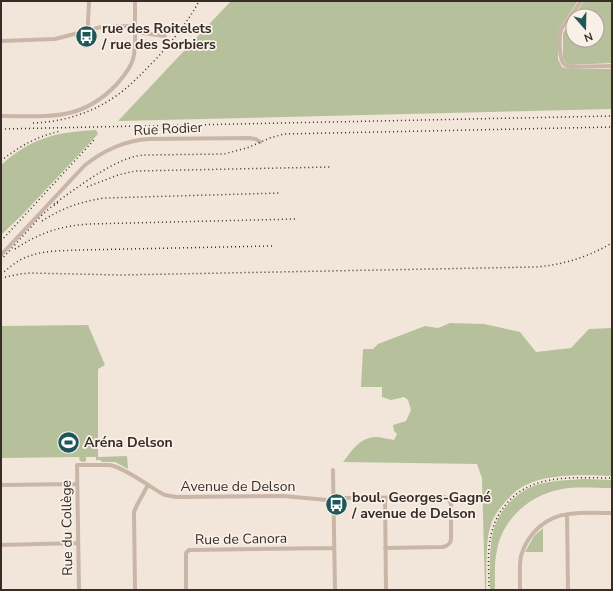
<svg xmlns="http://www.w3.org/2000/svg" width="613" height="591" viewBox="0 0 613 591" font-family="'Nunito Sans',sans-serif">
<rect width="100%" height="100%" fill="#f2e6db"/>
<path fill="#b6c19b" d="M231 1H578L562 24 559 30 558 34V59L562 67 569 69H612V109L118 121Z
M584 1H612V63L570 65C566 64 565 62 563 58V33L573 17V40H597V16H574Z
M96 130 98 134 23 214 1 235V165C31 138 56 132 96 130Z
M450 323 484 324 520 332 536 352 571 348 589 329 612 328V476C584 475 542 473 519 489 513 493 509 498 505 502 498 510 492 518 490 528 485 545 487 572 486 590H485L482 478 477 464 343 462C352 451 359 438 375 437 381 437 388 439 394 440L397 434 394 431 393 425 406 421 411 410 408 400 404 397 391 400 382 397V387H361L363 349H373L378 344 425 326 438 328Z
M88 325 105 365 98 369V457L127 456 128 469 115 462H102L100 460H96V457H86V461L84 462 80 461 79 457 1 458V326Z
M584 479 612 480V488C598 488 583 487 569 488 535 491 503 516 497 550 494 563 495 577 495 590H490C490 573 489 555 492 537 496 511 518 488 544 483 557 480 571 480 584 479Z
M543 528V552H525L534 536Z"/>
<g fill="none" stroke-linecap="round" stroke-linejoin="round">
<path stroke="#cab6a7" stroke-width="4" d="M89 1 88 23 89 31
M581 1C576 10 565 21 561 30 559 36 559 60 564 64 566 66 567 66 570 67L612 66
M1 41 55 39 101 27 130 26 143 33 165 36
M1 116C48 116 81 122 117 84 123 77 131 68 133 59 136 49 135 38 135 28 135 19 135 10 135 1
M1 255 84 166C102 151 126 140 149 139L249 138 256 139 260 142
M333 470 335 590
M1 485 77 484
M385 498 386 590
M567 514 568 590
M1 545 78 543
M79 590 77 465H110C125 468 147 485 161 493L165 495 176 497 283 496 327 500 342 498 444 497C448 498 450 500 451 504V538C451 544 448 546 442 547L385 548
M135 590 134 512 137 505 148 485
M186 590V553L189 550 334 548
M520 590C520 579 519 567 521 556 527 534 546 516 569 514 583 512 598 513 612 513"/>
<path stroke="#362c28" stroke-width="1.5" stroke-dasharray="1 3" stroke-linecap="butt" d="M33 123C66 122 98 111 124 90 136 80 146 69 157 58 173 40 188 22 199 1
M1 129 612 116
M1 161C19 146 38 136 61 131
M87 187 118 175 135 171 331 167
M54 204C77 188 117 156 145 155L224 154 247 148 270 138 284 134 612 127
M42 221C62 208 82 201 105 198L280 193
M1 241 94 140
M15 249C39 233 60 226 89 224L296 219
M1 260 42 215 50 208 59 202
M1 274C8 269 14 263 22 259 40 250 61 251 80 250L272 246
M1 278 20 274 30 273 121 275 535 267C563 265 588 257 612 243
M489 590C489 572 487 552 491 535 494 522 499 512 508 502 534 473 576 478 612 478"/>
</g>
<defs>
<symbol id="bus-disc" viewBox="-11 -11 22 22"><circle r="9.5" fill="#1d5758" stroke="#f9f1e8"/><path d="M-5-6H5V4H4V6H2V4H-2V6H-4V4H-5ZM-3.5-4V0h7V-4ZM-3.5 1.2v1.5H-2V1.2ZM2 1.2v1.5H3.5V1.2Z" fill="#fff"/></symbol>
<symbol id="stadium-disc" viewBox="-11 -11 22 22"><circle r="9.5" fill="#1d5758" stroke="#f9f1e8"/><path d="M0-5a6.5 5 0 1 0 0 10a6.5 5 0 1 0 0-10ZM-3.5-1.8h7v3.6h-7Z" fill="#fff"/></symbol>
</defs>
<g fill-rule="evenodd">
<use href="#bus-disc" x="74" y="24" width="25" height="25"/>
<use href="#stadium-disc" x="56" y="430" width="25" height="25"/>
<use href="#bus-disc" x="324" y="492" width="25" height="25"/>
</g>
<g text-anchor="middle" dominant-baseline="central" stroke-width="3.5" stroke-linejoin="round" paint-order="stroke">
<g font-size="14" font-weight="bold" fill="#362c28" stroke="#f9f1e8" text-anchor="start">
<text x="102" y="28">rue des Roitelets<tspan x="102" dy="16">/ rue des Sorbiers</tspan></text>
<text x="84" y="442">Aréna Delson</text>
<text x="352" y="497">boul. Georges-Gagné<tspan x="352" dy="16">/ avenue de Delson</tspan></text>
</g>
<g font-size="14" fill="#362c28" stroke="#f9f1e8">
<text transform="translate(168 129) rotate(-3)">Rue Rodier</text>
<text x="238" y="486">Avenue de Delson</text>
<text transform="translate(67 528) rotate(-91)">Rue du Collège</text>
<text transform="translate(241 539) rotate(-1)">Rue de Canora</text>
</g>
</g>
<rect width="613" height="591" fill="none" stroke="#362c28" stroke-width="4"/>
<g transform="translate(585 28) rotate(160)"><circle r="19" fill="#f9f1e8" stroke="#aba29b"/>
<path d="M0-3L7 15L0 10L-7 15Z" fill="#1d5758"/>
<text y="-6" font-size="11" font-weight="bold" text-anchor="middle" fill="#362c28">N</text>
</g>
</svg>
